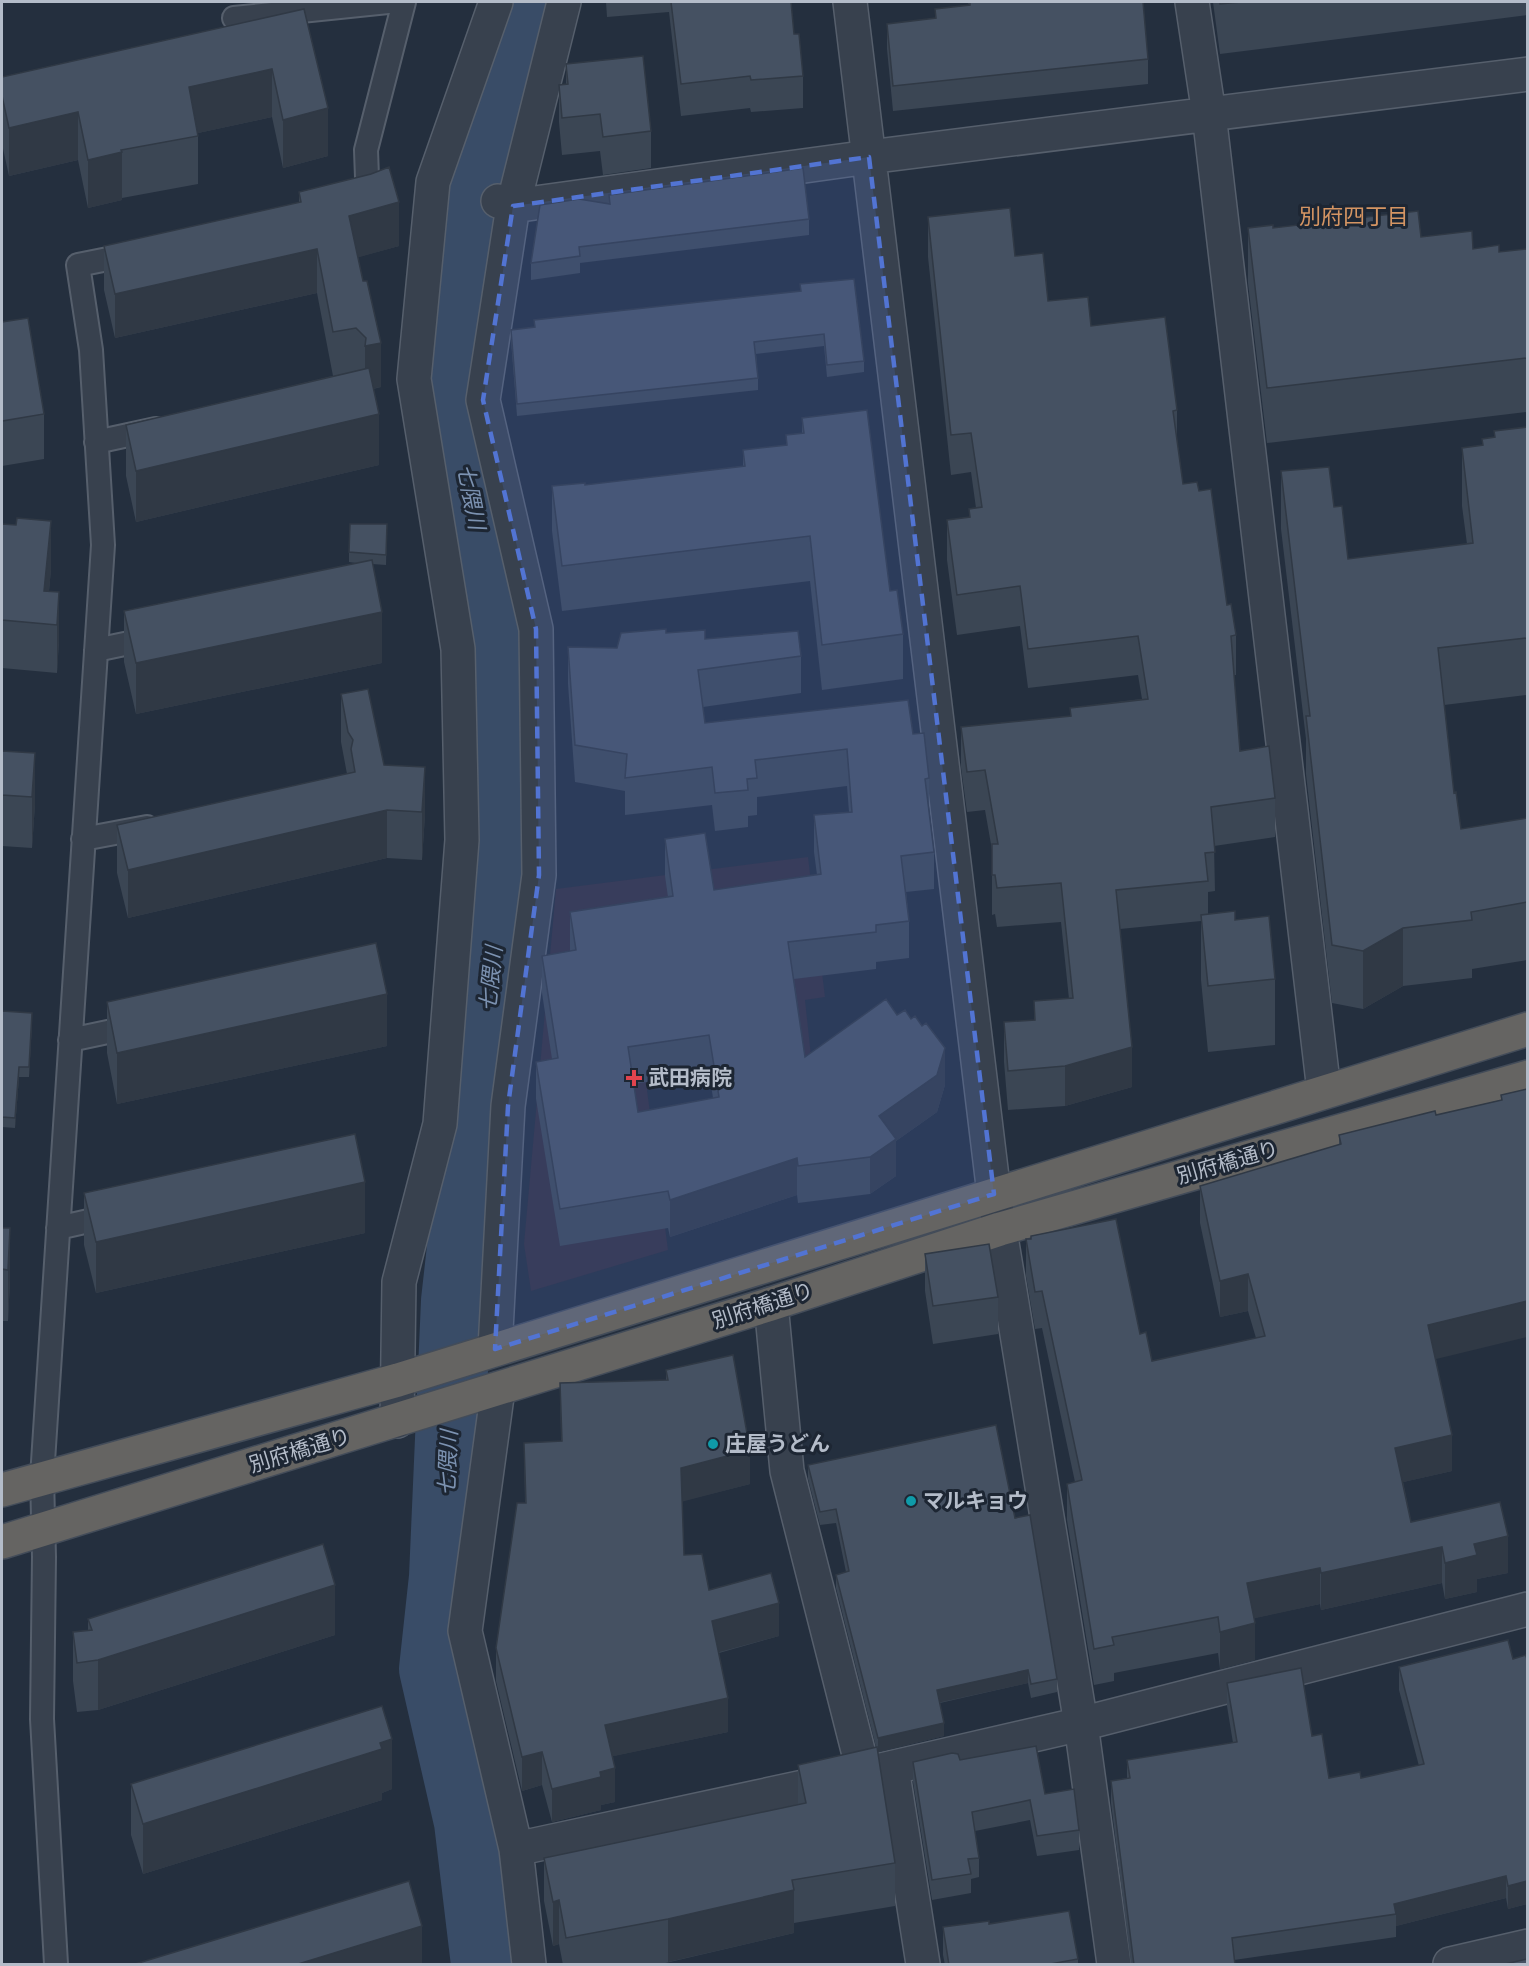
<svg xmlns="http://www.w3.org/2000/svg" width="1529" height="1966" viewBox="0 0 1529 1966" font-family="'Sofia Sans Condensed','Noto Sans JP',sans-serif">
<rect width="100%" height="100%" fill="#242f3e"/>
<path fill="#32303f" d="M808 857 825 997 805 1000 812 1065 647 1090 668 1250 531 1291 524 1244 556 889Z"/>
<g fill="none" stroke-linecap="round" stroke-linejoin="round">
<path stroke="#394c67" stroke-width="70" d="M486 1964 469 1822 434 1669 444 1577 456 1301 511 810 490 596 452 409 456 321 481 154 530 2"/>
<defs>
<path id="service" d="M234 18 388 2
M368 205 366 150 404 2
M96 442 156 429
M96 650 153 638
M83 839 147 827
M70 1040 136 1026
M58 1228 115 1215
M56 1964 42 1719 44 1557 42 1477 103 545 91 350 78 265 133 254"/>
<path id="minor" d="M850 2 994 1194 1081 1724 1114 1964
M1192 2 1209 114 1324 1091
M498 201 513 206 869 157 1528 74
M771 1304 787 1471 864 1774
M495 1349 508 1106 539 875 536 629 483 400 513 206 564 2
M498 1389 465 1631 516 1849
M397 1421 399 1282 440 1124 462 840 458 649 414 379 433 182 496 2
M892 1768 923 1964
M529 1964 516 1849 864 1774 1081 1724 1528 1609
M1450 1964 1528 1946"/>
<path id="trunk" d="M2 1490 398 1380 1528 1029
M2 1542 771 1304 1000 1229 1528 1077"/>
</defs>
<use href="#service" stroke="#565f6c" stroke-width="26"/>
<use href="#minor" stroke="#565f6c" stroke-width="36"/>
<use href="#trunk" stroke="#434c59" stroke-width="36"/>
<use href="#service" stroke="#38414e" stroke-width="22"/>
<use href="#minor" stroke="#38414e" stroke-width="33"/>
<use href="#trunk" stroke="#656462" stroke-width="33"/>
</g>
<path fill="#3b4654" fill-rule="evenodd" d="M606 2H791L794 34 803 76V108L751 112 750 108 681 116 669 12 607 17Z
M968 2H1143L1148 59V84L893 111 887 49V24L935 19V9L969 5Z
M1213 2H1527V15L1220 54Z
M304 9 328 156 283 168 272 117 198 133V184L122 198V200L88 208 78 160 9 176 2 144V77Z
M566 64 651 131V168L603 175 600 151 562 155 559 122V85L566 84Z
M299 192 399 246 358 257 381 387 373 389 379 465 136 522 126 476V425L333 376 317 293 115 338 104 290V246L299 203Z
M609 195 809 219V235L580 263V273L531 280V263L609 204Z
M928 217 1015 256 1048 301 1091 326 1177 410V439L1183 484 1199 491 1227 605 1236 635V675H1234L1240 751 1275 798V837L1214 846 1215 891 1208 892V914L1235 920 1275 979V1045L1208 1052 1201 980V921L1120 929 1132 1087 1065 1106 1008 1110 1004 1062V1022L1034 1020V1001L1069 999 1061 922 997 927 995 914 992 915V850L985 810 967 812 961 767V727L1070 716V708L1142 699 1138 675 1028 688 1020 626 957 635 947 560V520L969 517V509L976 508 971 472 951 475 928 257Z
M1248 228H1273L1421 237 1473 249 1499 252 1527 249V412L1267 443 1248 283Z
M800 284 864 361V372L827 377 824 346 756 354 758 378V390L517 416 511 341V330L534 327V320L800 291Z
M2 322 44 414V459L2 466Z
M802 418 890 591 903 634V679L822 690 810 581 562 611 552 531V486L585 485 743 466V450L786 445V435L802 433Z
M1527 427V695L1444 705 1454 793 1461 829 1527 818V797V960L1472 969V978L1403 986 1363 1009 1332 1003 1306 774V739L1281 529V471L1334 507 1348 559 1467 544 1462 506V448L1482 446V439L1494 437V431Z
M2 524 51 569 49 591 59 592V640L57 673 2 668Z
M387 524 386 565 372 564 382 663 136 714 124 662V611L356 563 349 562V552Z
M666 633 705 639 801 656V693L703 707 705 723 913 734 929 778V814L934 852V889L906 892 909 921V958L876 962V969L794 979 805 1057 945 1085 937 1112 896 1141V1176L870 1194 798 1203 797 1195 670 1237 668 1228 560 1246 536 1099V1062L552 1059 542 993V956L570 951V912L668 897 665 876V839L714 890 817 875 814 852V815L849 812 847 786 757 797V815L748 816V827L715 831 712 805 625 815V791L575 782 568 684V647L617 648ZM709 1072 713 1098 638 1112 634 1084Z
M341 694 384 765 425 815 422 860 387 858 128 918 117 873V825L347 774 341 742Z
M2 751 35 753V804L32 848 2 846Z
M107 1002 387 1046 117 1104 107 1053Z
M2 1011 32 1023 29 1077H19L15 1128 2 1127Z
M1527 1089 1436 1359 1452 1471 1403 1482 1411 1522 1508 1573 1477 1579V1592L1445 1599 1442 1583 1321 1610 1320 1604 1254 1618 1255 1660 1220 1669 1218 1653 1114 1673V1681L1094 1685 1067 1520V1484L1075 1482 1042 1328 1035 1329 1026 1276V1239L1140 1334 1152 1361 1256 1338 1248 1311 1220 1317 1200 1223V1186L1339 1145V1135L1436 1115 1501 1100V1095Z
M84 1193 365 1233 96 1293 84 1245Z
M2 1228 10 1280 8 1321H2Z
M925 1254 998 1297V1334L933 1344 925 1291Z
M666 1370 750 1484 682 1501 684 1555 709 1590 779 1636 719 1653 728 1732 613 1756 615 1802 601 1805V1810L552 1822 542 1785 522 1791 496 1681V1648L525 1503 524 1443 561 1441 560 1383 666 1380Z
M808 1465 1015 1518 1057 1679V1692L1031 1698 1028 1683 940 1703 944 1736 878 1752 895 1863V1906L794 1923V1933L657 1965H563L559 1944 553 1946 544 1901V1858L798 1804V1765L876 1747 836 1588V1575L846 1572 836 1523 820 1525 808 1479Z
M88 1619 335 1635 98 1710 77 1712 73 1681V1632L88 1630Z
M1513 1659 1527 1660V1904L1508 1909 1506 1898 1396 1926V1937L1234 1960 1235 1965H1131L1111 1803V1781L1127 1778V1760L1233 1743 1227 1706V1683L1312 1736 1329 1778H1361L1419 1766 1399 1690V1667Z
M960 1760 1045 1794 1079 1830V1850L1037 1856 1030 1820 975 1831 979 1858V1877L971 1879V1893L932 1900 913 1782V1762Z
M131 1784 392 1789 382 1793V1800L143 1874 131 1835Z
M989 1924 1078 1959V1965H945L943 1955V1927Z"/>
<path fill="#303945" d="M272 69V117L189 135V87Z
M328 108V156L283 168V120Z
M78 112V160L9 176V128Z
M122 152V200L88 208V160Z
M399 202V246L349 260V216Z
M317 249V293L115 338V294Z
M381 343V387L365 390V346Z
M379 414V465L136 522V471Z
M51 521V569L46 624 44 591Z
M59 592V640L57 673V625Z
M382 612V663L136 714V663Z
M35 753V804L32 848V797Z
M425 767V815L422 860V812Z
M387 810V858L128 918V870Z
M1403 928V986L1363 1009V951Z
M387 994V1046L117 1104V1053Z
M32 1013V1023L29 1077V1067Z
M1132 1047V1087L1065 1106V1066Z
M945 1048V1085L937 1112 896 1141V1176L870 1194V1157L879 1116Z
M19 1067V1077L15 1128V1118Z
M797 1158V1195L670 1237V1200Z
M365 1182V1233L96 1293V1242Z
M10 1228V1280L8 1321V1270Z
M1248 1274V1311L1220 1317V1281Z
M1527 1301V1337L1428 1361V1325Z
M1452 1435V1471L1395 1484V1448Z
M750 1450V1484L681 1502V1468Z
M1508 1536V1573L1477 1579V1592L1445 1599V1563L1474 1544Z
M1442 1547V1583L1321 1610V1573Z
M1320 1568V1604L1247 1620V1583Z
M335 1585V1635L98 1710V1660Z
M779 1603V1636L712 1654V1621Z
M1255 1623V1660L1220 1669V1632Z
M1028 1670V1683L937 1703V1690Z
M728 1698V1732L605 1758V1725Z
M944 1723V1736L878 1752V1738Z
M392 1739V1789L382 1793V1800L143 1874V1824Z
M542 1752V1785L522 1791V1757Z
M615 1768V1802L601 1805V1810L552 1822V1789L600 1772Z
M1506 1876V1898L1396 1926V1914L1394 1904Z
M1527 1881V1904L1508 1909V1886Z
M794 1890V1933L668 1962V1919Z
M559 1900V1944L553 1946V1902Z
M422 1926V1965H295Z"/>
<path fill="#455162" stroke="#303945" stroke-width="1.5" fill-rule="evenodd" d="M671 2H791L794 34H799L803 76 751 80 750 76 681 84Z
M970 2H1143L1148 59 893 86 887 24 936 18 935 9 970 5Z
M1220 2H1241L1220 4Z
M304 9 328 108 283 120 272 69 189 87 198 136 121 150 122 152 88 160 78 112 9 128 2 96V77Z
M643 56 651 131 603 137 600 114 562 118 559 85 568 84 566 64Z
M389 167 399 202 349 216 363 281H367L381 343 365 346 366 338 356 328 333 332 317 249 115 294 104 246 301 202 299 192 371 174Z
M803 168 809 219 579 247 580 256 531 263 540 205 579 199 610 204 609 195Z
M1010 208 1015 256 1043 253 1048 301 1088 297 1091 326 1165 317 1177 410 1173 411 1183 484 1197 482 1199 491 1211 489 1227 605 1231 604 1236 635 1231 636 1240 751 1269 746 1275 798 1211 807 1215 852 1205 853 1208 881 1116 890 1132 1047 1065 1066 1008 1071 1004 1022 1035 1020 1034 1001 1073 998 1061 883 997 888 995 875H992V844H998L985 770 967 772 961 727 1071 716 1070 708 1148 699 1138 636 1028 649 1020 586 957 595 947 520 970 517 969 509 982 507 971 433 951 435 928 217Z
M1418 211 1421 237 1472 231 1473 249 1499 245V252L1527 249V358L1267 388 1248 228 1273 225V228Z
M854 279 864 361 827 365 824 334 754 342 758 378 517 404 511 330 535 327 534 320 801 291 800 284Z
M28 318 44 414 2 421V322Z
M369 368 379 414 136 471 126 425Z
M867 410 890 591 897 590 903 634 822 645 810 536 562 566 552 486 585 483V485L745 466 743 450 787 445 786 435 804 433 802 418Z
M1527 427V638L1438 648 1454 793 1456 792 1461 829 1527 818V902L1471 912 1472 920 1403 928 1363 951 1332 945 1306 716H1310L1281 471 1329 467 1334 507 1342 506 1348 559 1473 543 1462 448 1483 445 1482 439 1495 437 1494 431Z
M17 518 51 521 44 591 59 592 57 625 2 620V524L16 525Z
M350 524H387L386 555 349 552Z
M372 560 382 612 136 663 124 611Z
M666 629V633L705 630V639L798 631 801 656 698 670 705 723 908 700 913 734 924 733 929 778 925 779 934 852 901 856 909 921 876 925V932L788 942 805 1057 886 999 897 1015 905 1010 911 1019 915 1016 922 1026 926 1023 945 1048 937 1075 879 1116 896 1139 870 1157 798 1166 797 1158 670 1200 668 1191 560 1209 536 1062 558 1058 542 956 576 950 570 912 673 896 665 839 705 833 714 890 821 874 814 815 852 812 847 749 755 760 757 778 747 779 748 790 715 793 712 767 625 778 627 754 575 745 568 647 617 648 621 633ZM709 1035 719 1097 638 1112 628 1047Z
M368 689 384 765 425 767 422 812 387 810 128 870 117 825 355 772 351 749 353 740 348 732 341 694Z
M2 751 35 753 32 797 2 795Z
M1235 911V920L1269 916 1275 979 1208 986 1201 915Z
M376 943 387 994 117 1053 107 1002Z
M2 1011 32 1013 29 1067H19L15 1118 2 1117Z
M1527 1089V1301L1428 1325 1452 1435 1395 1448 1411 1522 1500 1502 1508 1536 1474 1544 1477 1555 1445 1563 1442 1547 1321 1573 1320 1568 1247 1583 1255 1623 1220 1632 1218 1617 1112 1637 1114 1645 1094 1649 1067 1484 1082 1480 1042 1291 1035 1292 1026 1239H1031V1236L1116 1219 1140 1334 1146 1332 1152 1361 1265 1336 1248 1274 1220 1281 1200 1186 1341 1144 1339 1135 1435 1111 1436 1115 1502 1100 1501 1095Z
M355 1134 365 1182 96 1242 84 1193Z
M2 1228H10L8 1270 2 1269Z
M989 1244 998 1297 933 1306 925 1254Z
M733 1355 750 1450 681 1468 684 1555 702 1554 709 1590 771 1573 779 1603 712 1621 728 1698 605 1725 615 1768 600 1772 601 1777 552 1789 542 1752 522 1757 496 1648 517 1503H526L524 1443 562 1441 560 1383 668 1380 666 1370Z
M996 1425 1015 1518 1030 1515 1057 1679 1031 1684 1028 1670 937 1690 944 1723 878 1738 836 1575 849 1571 836 1509 820 1512 808 1465Z
M323 1544 335 1585 98 1660 77 1663 73 1632 92 1630 88 1619Z
M1508 1640 1513 1659 1526 1655 1527 1660V1881L1508 1886 1506 1876 1394 1904 1396 1914 1232 1938 1235 1965H1134L1111 1781 1130 1778 1127 1760 1237 1742 1227 1683 1301 1668 1312 1736 1322 1734 1329 1778 1360 1772 1361 1778 1424 1764 1399 1667Z
M382 1706 392 1739 380 1743 382 1749 143 1824 131 1784Z
M1036 1746 1045 1794 1074 1789 1079 1830 1037 1836 1030 1800 972 1812 979 1858 968 1859 971 1874 932 1880 913 1762 952 1753 958 1754 960 1760Z
M877 1747 895 1863 792 1880 794 1890 668 1919 566 1938 559 1900 553 1902 544 1858 806 1803 798 1765Z
M409 1881 422 1926 295 1965H132Z
M1069 1911 1078 1959 1045 1965H949L943 1927 989 1921V1924Z
M1527 1959V1965H1501Z"/>
<path fill="#5274d3" fill-opacity="0.2" stroke="#5274d3" stroke-width="4.5" stroke-dasharray="12 8" stroke-linejoin="round" d="M869 157 994 1194 495 1349 508 1106 539 875 536 629 483 400 513 206Z"/>
<path fill="#e0444e" stroke="#1d2633" stroke-width="2" d="M631 1069h6v6h6v6h-6v6h-6v-6h-6v-6h6z"/>
<g fill="#0f9aa8" stroke="#1d2633" stroke-width="2">
<circle cx="713" cy="1444" r="6"/>
<circle cx="911" cy="1501" r="6"/>
</g>
<g text-anchor="middle" dominant-baseline="central" stroke-width="6" stroke-linejoin="round" paint-order="stroke">
<g font-size="21" font-weight="bold" fill="#b4bcc9" stroke="#1d2633" text-anchor="start">
<text x="648" y="1078">武田病院</text>
<text x="725" y="1444">庄屋うどん</text>
<text x="923" y="1501">マルキョウ</text>
</g>
<g font-size="21" fill="#b4bcc9" stroke="#1d2633">
<text transform="translate(1228 1163) rotate(-16)">別府橋通り</text>
<text transform="translate(763 1306) rotate(-18)">別府橋通り</text>
<text transform="translate(300 1451) rotate(-17)">別府橋通り</text>
</g>
<g font-size="22" fill="#d59563" stroke="#1d2633">
<text x="1354" y="217">別府四丁目</text>
</g>
<g font-size="22" font-style="italic" fill="#7c92b1" stroke="#1d2633">
<text transform="translate(470 497) rotate(79)">七隈川</text>
<text transform="translate(492 979) rotate(-84)">七隈川</text>
<text transform="translate(449 1463) rotate(-88)">七隈川</text>
</g>
</g>
<rect width="1529" height="1966" fill="none" stroke="#b4bcc9" stroke-width="6"/>
</svg>
